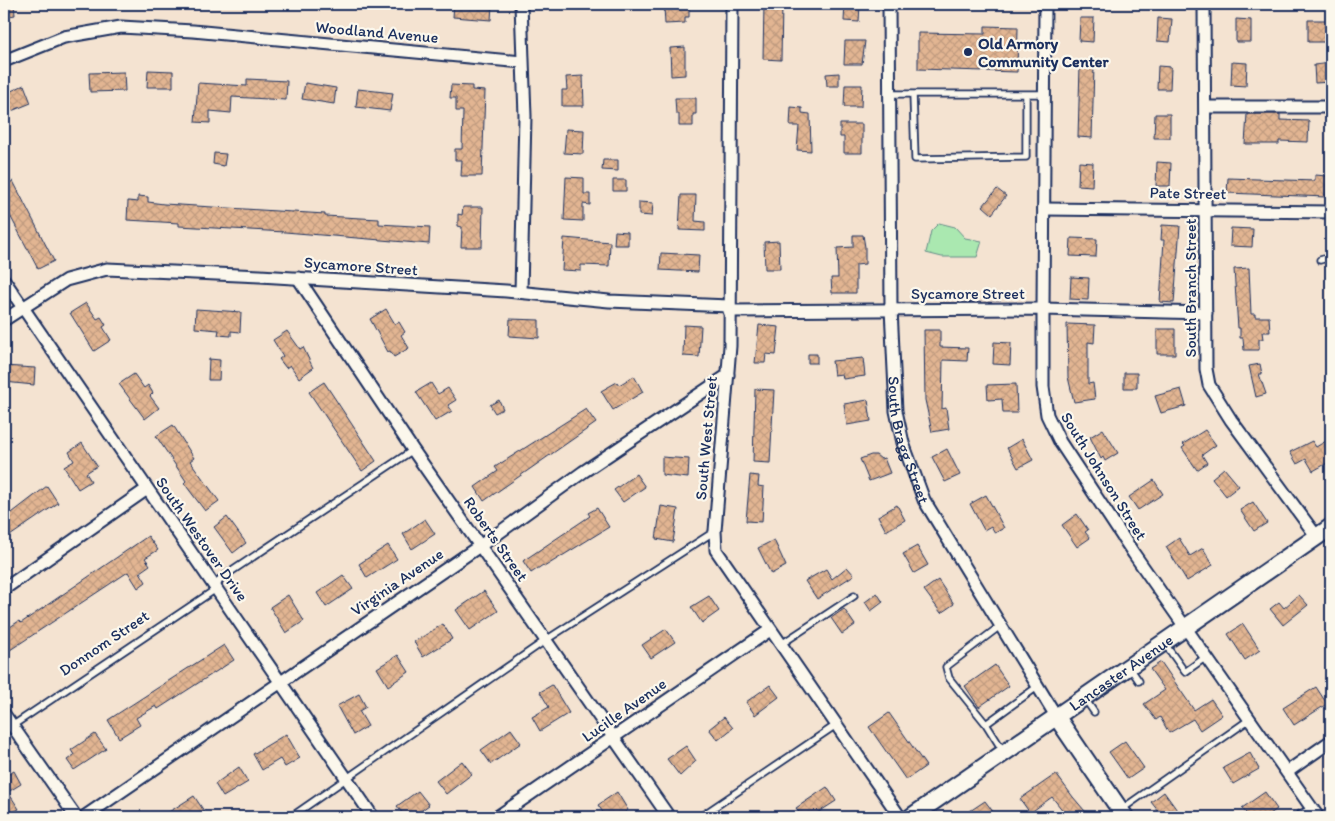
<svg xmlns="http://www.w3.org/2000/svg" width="1335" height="821" viewBox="0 0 1335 821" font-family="Itim,sans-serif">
<defs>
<pattern id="building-cross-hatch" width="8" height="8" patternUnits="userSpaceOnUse" patternTransform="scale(1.25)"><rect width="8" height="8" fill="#e2b592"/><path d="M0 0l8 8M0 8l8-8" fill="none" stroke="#c19c80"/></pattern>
</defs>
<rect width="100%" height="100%" fill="#f4e3d1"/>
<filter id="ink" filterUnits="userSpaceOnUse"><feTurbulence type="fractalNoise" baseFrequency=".02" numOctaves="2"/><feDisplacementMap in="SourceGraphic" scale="10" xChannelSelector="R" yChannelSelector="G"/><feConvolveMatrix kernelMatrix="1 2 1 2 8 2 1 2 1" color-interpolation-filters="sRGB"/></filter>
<g filter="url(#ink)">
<path fill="#aae8b0" stroke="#628c87" d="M939 223 955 227 965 238 982 241 977 257H942L926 253 931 231Z"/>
<path fill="url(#building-cross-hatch)" stroke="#1b2f5e" d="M4 4H14L15 15 4 17Z
M454 4H492L491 20 453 17Z
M764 4H782L781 60 763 59Z
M845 4H860L859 22 844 21Z
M689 6V17H685V23L665 24 664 7Z
M1080 18H1094L1093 42 1079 41Z
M1158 18 1172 19 1170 42 1157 41Z
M1236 19 1251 20V42H1236Z
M1308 20H1331V42H1308Z
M985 26 1018 27 1017 72 918 69V33L985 34Z
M845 41H865L862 64H844Z
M685 47V75L671 76 670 48Z
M1232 62 1247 63 1246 86 1231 85Z
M1331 63V82L1315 83 1314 65Z
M1080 66H1094L1092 138 1078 137Z
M1158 66 1171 67 1170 89H1157Z
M148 70 173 71V87H147Z
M124 72 125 91 90 92 89 73Z
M839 73V86H827L826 74Z
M583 76 584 106H562V90H567L566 77Z
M247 79 287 81 286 100 232 97 231 113 210 111V123L195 122 198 83 247 86Z
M305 83 336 88 334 104 302 99Z
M24 85 31 103 4 114V98L10 95 9 92Z
M451 85 472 86V90L485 91 482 176H461L462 160H455V149H462L463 111H456V98H450Z
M845 85H862L861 107H844Z
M358 89 393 93 390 111 356 107Z
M675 98H696V114H693V126H679V114H676Z
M791 107 802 108V113L810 114 811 151 797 150 799 126H790Z
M1155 114H1170V138H1154Z
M1247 114H1280V120L1309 121 1308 142 1279 141V144H1245Z
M840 124H862V153H844V137H840Z
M566 129 584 130 583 154 564 153Z
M214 153 226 154 224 166 213 164Z
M603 160H618V171L602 170Z
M1079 162 1093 163 1092 186 1078 185Z
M1157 162 1171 163 1170 186H1156Z
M1315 175 1327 176 1326 197 1227 193 1228 178 1315 181Z
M566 177 584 178V194H590V205L583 204V221L564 220Z
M613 180H626V191H613Z
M13 181 54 261 38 269 4 204V186Z
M997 189 1006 196 992 214 983 206Z
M681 195H696L695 221 705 222V231L679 230Z
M138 196 148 197V202L164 204 325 214V216L379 219V224L430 227 429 244 285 232 179 226V223L127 220 128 201 138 202Z
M639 202 653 203 652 216 639 215Z
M463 207H483L482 247H461L462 227 458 226V214L462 215Z
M1162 225 1180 226 1174 303 1160 302 1164 240H1161Z
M1231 228 1253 229 1252 247 1230 246Z
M615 231 628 232V245H614Z
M853 235H863L865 247V264L856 265V293H832L831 278H838L837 248 853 247Z
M564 238 610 242 609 266 581 265V271L562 270Z
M1071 238 1097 239 1096 257 1070 256Z
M779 241 780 269H765L764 242Z
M661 253 699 255 698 272 660 270Z
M1249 268 1251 314H1255V317H1269L1270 332H1262L1263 339H1259V350H1244L1243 338H1240V328H1238L1234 269Z
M1071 277 1089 278 1088 300 1070 299Z
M86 303 97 319 101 317 106 325 103 327 111 340 94 351 70 313Z
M196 309 241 312 240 332 231 331V336L218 335 219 330 195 328Z
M386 309 395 324 399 322 405 332 401 335 409 348 394 357 390 351 388 352 370 319Z
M510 319 539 320V338L509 336Z
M1067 324 1095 325 1094 343 1088 342V384L1093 383 1095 399 1074 402 1068 377Z
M684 325 701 326 699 357 683 356Z
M759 325 779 327 776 355 766 354 765 363H755Z
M1157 329H1175V354H1157Z
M924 330H940V347L968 348 967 361 943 360 942 409 946 408 949 429 932 432 925 400Z
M287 331 300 349 303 347 313 368 299 378 290 365 286 368 279 359 283 356 273 340Z
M994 342 1011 343 1010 365 993 364Z
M808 354H817V363H808Z
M863 358 865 376 843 379 842 374 834 375 832 361Z
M209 359 220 360 219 380H208Z
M1260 364 1262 374H1259L1266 394 1256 397 1249 366Z
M4 366 35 368 34 385 4 382Z
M1124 373H1137V388H1124Z
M134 374 144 388 148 385 153 393 150 396 159 408 145 419 119 384Z
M634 376 643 392 613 410 601 391 617 382 619 385Z
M324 382 376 461 362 471 309 392Z
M431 383 438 394 448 388 456 400 448 405 452 411 435 421 416 392Z
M1016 384 1017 413H1003L1002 399 988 400 987 385Z
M755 389 774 390 770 463 753 462Z
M1181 389 1186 406 1161 413 1155 396Z
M499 400 503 409 495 413 490 405Z
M868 400 871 421 847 425 844 404Z
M586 409 596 423 484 501 475 487 498 471 495 467Z
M173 425 194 458 190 461 219 501 205 511 184 483 186 481 156 436Z
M1103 429 1118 453 1105 461 1103 457 1101 459 1090 437Z
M1205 430 1216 445 1202 455 1207 463 1197 470 1182 448 1185 446 1183 444Z
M1331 438V461L1313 471 1306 459 1297 464 1290 452 1312 441 1316 447Z
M1022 439 1033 460 1018 468 1007 448Z
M82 443 97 466 86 473 91 481 78 489 64 467 74 461 69 452Z
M947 449 960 475 945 482 932 457Z
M871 455H876L881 459 884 458 890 473 869 481 860 459Z
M662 457 689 459 688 478 662 475Z
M1224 468 1239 486 1226 496 1212 478Z
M636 474 645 487 623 502 614 490Z
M750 475 759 476 758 486 764 487 762 522 746 521Z
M1154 480 1163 494 1138 510 1129 497Z
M47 486 58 503 4 540V519Z
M986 495 1004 528 995 533 991 526 984 530 970 504Z
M1253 502 1267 523 1254 531 1240 510Z
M897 505 905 520 886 531 878 516Z
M661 506 678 509 673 542 656 539Z
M597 508 609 527 544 567 543 565 531 573 523 561 590 516 588 513Z
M1077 514 1088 530 1085 532 1090 538 1077 547 1062 525Z
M227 517 246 543 233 553 214 527Z
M425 519 435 534 412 549 403 534Z
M148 536 158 550 145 558 150 565 140 572 146 582 138 588 128 572 4 654V631L19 621 21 623Z
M1179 538 1190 556 1203 548 1213 565 1187 581 1166 547Z
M774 540 786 566 771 574 758 548Z
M388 545 397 559 367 578 359 564Z
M917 546 928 565 914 573 903 554Z
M847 567 854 575 817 599 805 581 826 569 832 579Z
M343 575 353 589 326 607 317 593Z
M938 580 954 604 941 613 924 590Z
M484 591 498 611 470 630 456 610Z
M877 593 883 602 871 611 865 602Z
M288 595 304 621 286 633 270 607Z
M1299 595 1308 605 1283 625 1270 609 1279 602 1284 608Z
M709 596 719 611 702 623 691 607Z
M844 609 855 625 842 634 831 618Z
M443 624 452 639 423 657 414 642Z
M1243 624 1260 650 1245 660 1228 634Z
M666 629 675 642 651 658 642 645Z
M224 645 234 660 158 709 156 706 136 718 140 725 119 738 108 720Z
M398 655 409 672 388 686 377 668Z
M1161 662 1194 710 1211 699 1222 715 1200 730 1193 719 1169 733 1160 717 1156 720 1144 704 1165 690 1150 669Z
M995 665 1009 686 979 707 965 686Z
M552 685 569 713 540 731 532 717 549 707 540 692Z
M770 685 779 697 755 715 746 702Z
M1316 687 1327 704 1294 725 1283 708Z
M359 694 366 707 359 711 368 726 353 735 337 706Z
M889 713 926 766 906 780 869 727Z
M724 717 733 728 718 740 709 729Z
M511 729 521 743 491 764 481 750Z
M95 734 106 749 74 770 67 760 74 755 71 750Z
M286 734 300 758 285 767 280 759 262 770 253 754Z
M1125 741 1144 768 1128 779 1109 752Z
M686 746 696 761 680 776 667 759Z
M1250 753 1259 769 1233 784 1223 768Z
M462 761 472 774 446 794 436 781Z
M239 767 248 782 223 797 215 784Z
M14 771 21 784 8 792 19 809 4 817V777Z
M1056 774 1073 797 1090 817H1068L1052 797 1030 813 1020 799Z
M827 787 836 801 811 817H802L796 808Z
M418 791 429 805 412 817H405L397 806Z
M617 792 628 810 618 817H606L598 805Z
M1164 792 1182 817H1163L1151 802Z
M1265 792 1277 809 1266 817H1249L1242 808Z
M194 796 204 811 195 817H161Z
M985 801 997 817H961Z"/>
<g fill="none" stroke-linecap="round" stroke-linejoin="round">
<defs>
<path id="lane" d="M889 94H1044
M913 94 915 159 1026 157V94
M1320 260 1331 257
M1000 626 946 667 949 678 986 724 1003 751
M1165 644 1185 672 1206 657
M780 645 854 596
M1130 668 1139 681
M1085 699 1094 712
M986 724 1037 687
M4 727 12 726 216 589 220 579 413 450
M1122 809 1250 719
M291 817 546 640 715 531
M700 817 836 725"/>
<g id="street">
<path d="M732 4 730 346 715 531 716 550 900 817"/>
<path id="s1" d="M889 4 891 309 896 411 903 443 924 500 1056 716"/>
<path d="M1045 4 1043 309V387L1047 415 1060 442 1134 554 1318 817"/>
<path d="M1204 4 1206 369 1209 385 1231 420 1317 537"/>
<path d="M4 61 64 37 121 27 193 31 522 62"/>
<path d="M1206 107H1331"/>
<path d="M1044 209 1331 212"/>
<path d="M298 278 413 450 669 817"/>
<path d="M4 280 373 817"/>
<path d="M521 292 525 116 521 4"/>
<path d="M729 311 1043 309 1206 313"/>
<path d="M4 320 66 280 107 269 260 276 506 291 609 301 729 306"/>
<path d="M4 589 147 489"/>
<path d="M4 714 76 817"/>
<path d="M1287 772 1331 741"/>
<path d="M84 817 500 532 583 472 728 375"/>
<path d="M497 817 770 630"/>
<path d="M1301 817 1313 811"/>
</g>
<g id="secondary">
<path d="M1056 716 1125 817"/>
<path id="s2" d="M911 817 1331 527"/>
</g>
</defs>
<use href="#lane" stroke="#1b2f5e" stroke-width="9"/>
<use href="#street" stroke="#1b2f5e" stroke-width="15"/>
<use href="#secondary" stroke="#1b2f5e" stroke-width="20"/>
<use href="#lane" stroke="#fbf7ec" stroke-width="5.5"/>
<use href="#street" stroke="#fbf7ec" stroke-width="11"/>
<use href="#secondary" stroke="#fbf7ec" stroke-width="16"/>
</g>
</g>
<circle fill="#1b2f5e" stroke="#fbf7ec" stroke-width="2" cx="968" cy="52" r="5"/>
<g text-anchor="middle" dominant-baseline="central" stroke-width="4.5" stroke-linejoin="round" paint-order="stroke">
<g font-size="16" fill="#1b2f5e" stroke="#fbf7ec">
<text transform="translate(377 32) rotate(5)">Woodland Avenue</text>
<text transform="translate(1188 193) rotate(1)">Pate Street</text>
<text transform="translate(361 266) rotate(4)">Sycamore Street</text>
<text transform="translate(1190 288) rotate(-90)">South Branch Street</text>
<text x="968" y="293">Sycamore Street</text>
<text transform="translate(706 438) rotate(-85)">South West Street</text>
<text stroke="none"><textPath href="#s1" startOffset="438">South Bragg Street</textPath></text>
<text transform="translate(1104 476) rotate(58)">South Johnson Street</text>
<text transform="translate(202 539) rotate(55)">South Westover Drive</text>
<text transform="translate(496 539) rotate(55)">Roberts Street</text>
<text transform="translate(397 582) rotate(-34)">Virginia Avenue</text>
<text transform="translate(104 643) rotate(-34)">Donnom Street</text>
<text stroke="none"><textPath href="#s2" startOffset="255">Lancaster Avenue</textPath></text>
<text transform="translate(624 710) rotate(-35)">Lucille Avenue</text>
</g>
<g font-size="16" font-weight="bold" fill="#1b2f5e" stroke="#fbf7ec" text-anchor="start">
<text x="978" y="43">Old Armory<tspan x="978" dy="18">Community Center</tspan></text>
</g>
</g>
<rect width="1335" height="821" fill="none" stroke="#fbf7ec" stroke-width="20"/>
<rect x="10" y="10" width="1315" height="801" fill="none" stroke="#1b2f5e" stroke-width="2" filter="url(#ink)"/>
</svg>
